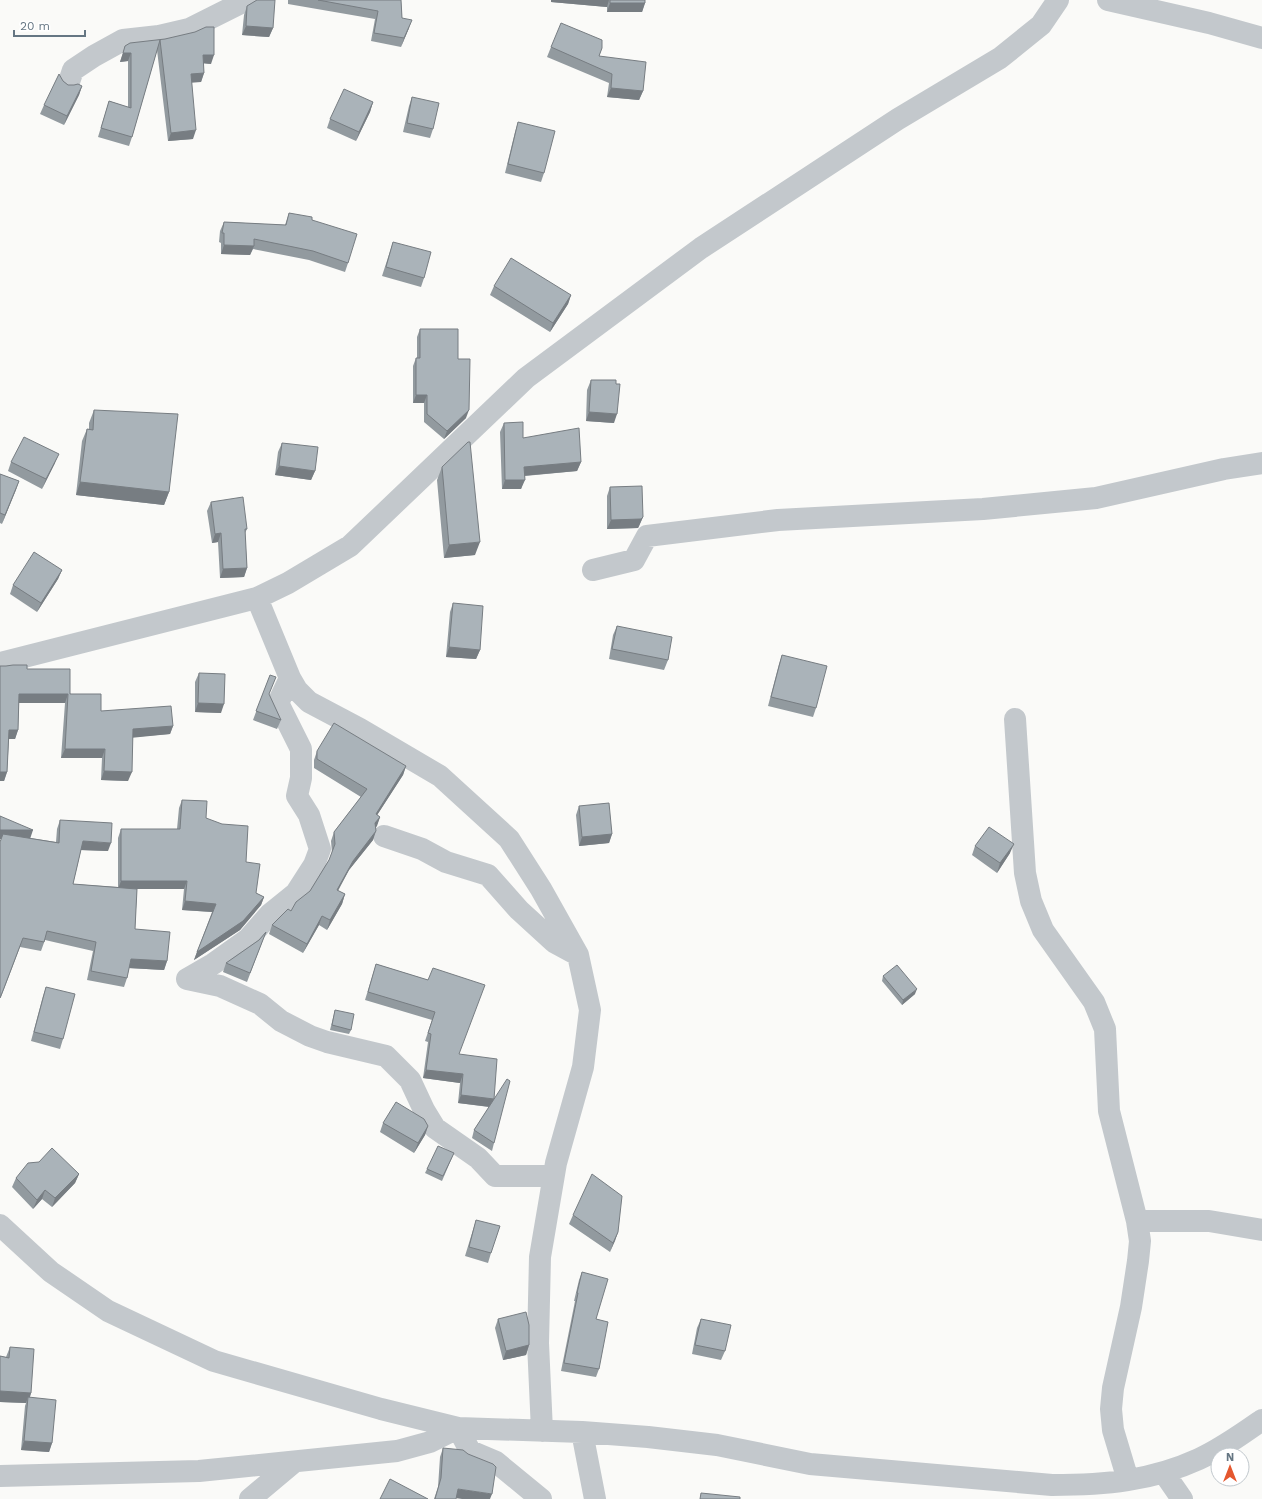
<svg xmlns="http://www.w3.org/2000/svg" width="1262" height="1499" viewBox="0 0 1262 1499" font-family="'Work Sans',sans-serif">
<rect width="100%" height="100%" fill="#fafaf8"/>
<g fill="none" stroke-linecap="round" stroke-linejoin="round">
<path stroke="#c3c8cc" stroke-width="22" d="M1108 0 1209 23 1262 38
M69 82 73 70 94 56 123 40 159 36 189 29 247 0
M593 570 634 560 647 536 778 520 983 509 1096 498 1224 469 1262 463
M257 598 290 678 297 690 309 702 360 729 440 776 509 839 541 889 578 955 590 1010 583 1067 556 1163 540 1257 538 1343 542 1431
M0 663 257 598 288 583 350 546 526 378 701 248 898 119 1000 58 1041 25 1058 0
M1015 719 1025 873 1031 901 1043 930 1094 1002 1105 1029 1109 1111 1137 1221 1140 1241 1138 1261 1131 1307 1113 1388 1111 1409 1113 1430 1128 1480
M384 836 422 849 446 862 488 875 519 910 554 942 578 955
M187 979 220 986 260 1004 281 1021 310 1036 327 1042 386 1056 410 1080 424 1110 435 1128 478 1158 495 1176H553
M187 979 213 964 248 939 270 914 296 893 314 865 320 849 309 815 297 796 301 778V749L278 703 290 678
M1137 1221H1209L1262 1230
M0 1225 51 1272 108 1311 214 1361 381 1409 458 1428 582 1432 648 1437 717 1445 810 1464 1052 1485C1105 1485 1151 1481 1199 1459 1221 1449 1242 1434 1262 1420
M582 1432 595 1499
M1164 1473 1182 1499
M0 1476 199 1471 397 1451 430 1442 458 1428 470 1451 496 1462 541 1499
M250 1499 294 1462"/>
</g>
<path fill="#929a9f" d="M288 0H401L402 18 409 28 401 47 371 41 375 19 288 4Z
M551 0H645V3L642 12H607V7L551 2Z
M247 6 273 28 269 37 242 35 244 15Z
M165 39 211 64 203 63 204 73 201 82H192L193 139 168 141 157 50 132 137 129 146 98 137 109 101 128 107V61L120 62 125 46Z
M551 47 602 48 599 56 643 91 639 100 607 97 609 83 547 57Z
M63 81 68 85 82 86 79 95 64 125 40 114 44 105Z
M412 97 433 129 430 138 403 132 409 106Z
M373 102 370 112 356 141 327 128 330 119Z
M518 122 544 173 541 182 505 173 515 132Z
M289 213 312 220 348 263 345 272 309 260 253 249 250 255 221 254V243L219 242 220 231 224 222 285 225Z
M393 242 424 278 421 287 382 276Z
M494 286 571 295 568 304 550 332 490 295Z
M420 329 458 359 466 418 444 439 424 422V403H413V366L416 358H417V337Z
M591 380 614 423 586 421 587 390Z
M94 410 169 492 164 505 76 495 82 441 87 429H89V423Z
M504 423 523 438 581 462 577 471 525 476 521 489H502L500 432Z
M282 443 315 471 311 480 275 475 278 452Z
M11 462 55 463 42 489 8 471Z
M442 467 475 555 444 558 437 480Z
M0 474 19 481 2 524 0 523Z
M610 487 643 517 639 526 638 528 607 529V496Z
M211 502 247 529 245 533 247 568 244 577 220 578 218 542 212 543 207 511Z
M62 570 58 579 37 612 10 594 13 585Z
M453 603 480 650 476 659 446 657 450 612Z
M617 626 668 660 664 670 609 659 613 635Z
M782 655 816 708 813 717 768 706 779 664Z
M0 666 27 669 101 711 173 726 170 734 133 737 128 781 101 780 102 758H61L65 703H19L18 730 15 739H9L7 772 4 781Z
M199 673 221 713 195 712V682Z
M270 675 269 695 281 720 277 729 253 720Z
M317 751 406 766 403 775 377 815 380 817 376 827 373 840 349 870 338 891 345 894 342 904 327 930 319 925 303 953 269 934 272 925 291 911 310 891 329 860 332 853 331 841 334 832 361 797 314 768V760Z
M182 800 206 818 246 862 256 893 264 897 261 905 240 930 194 960 212 912 182 910 184 889H137L135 929 167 961 164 970 129 968 127 978 124 987 87 980 93 951 45 940 41 951 20 947 1 997V839H0V816L30 838 56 842 57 829 60 820 108 851 81 850 73 884 118 887V838L121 829H177L179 808Z
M579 806 612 834 609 843 579 846 576 815Z
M975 846 1010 853 997 873 972 855Z
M266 932 247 982 223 972 226 963 259 940Z
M376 964 428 980 459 1054 494 1100V1143L492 1151 472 1138 474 1130 489 1107 458 1103 460 1083 423 1078 428 1042 425 1041 432 1020 365 1000Z
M883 976 915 994 902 1005 882 981Z
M46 987 63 1039 60 1049 31 1041 43 996Z
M335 1010 351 1030 349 1034 330 1030Z
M383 1123 428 1126 425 1135 414 1153 380 1132Z
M454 1153 442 1181 425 1173 427 1169Z
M79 1174 75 1183 52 1207 42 1199 33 1209 12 1187 16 1178Z
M573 1215 618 1232 610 1252 569 1224Z
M476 1220 491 1253 488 1263 465 1256Z
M582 1272 599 1369 596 1377 561 1371 575 1301H574L579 1280Z
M498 1319 529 1345 526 1355 503 1360 495 1328Z
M701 1319 725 1351 721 1360 692 1354 697 1328Z
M10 1347 31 1393 30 1397 52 1443 49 1452 21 1450 25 1406 26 1403 0 1402V1356L6 1357Z
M443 1448 456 1498V1499H434L438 1487 440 1457Z"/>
<path fill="#777d82" d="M551 0H609L607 7 551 2Z
M610 3H645L642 12H607Z
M412 20 409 28 401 47 404 38Z
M246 26 273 28 269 37 242 35Z
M123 53H131L128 61 120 62Z
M203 55H214L211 64 200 63Z
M204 73 201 82 188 83 191 74Z
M82 86 79 95 64 125 67 116Z
M611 88 643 91 639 100 607 97Z
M373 102 370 112 356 141 359 132Z
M196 130 193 139 168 141 171 133Z
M224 245 254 246 250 255 221 254Z
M571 295 568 304 550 332 553 323Z
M416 395H427L424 403H413Z
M469 410 466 418 444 439 447 431Z
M589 412 617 414 614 423 586 421Z
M59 454 55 463 42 489 46 479Z
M581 462 577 471 521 476 524 467Z
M279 466 315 471 311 480 275 475Z
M505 480H525L521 489H502Z
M19 481 16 490 2 524 5 515Z
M80 482 169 492 164 505 76 495Z
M643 517 639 526 638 528 607 529 611 520Z
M221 533 218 542 212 543 215 534Z
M480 542 475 555 444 558 449 545Z
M247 568 244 577 220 578 223 569Z
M62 570 58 579 37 612 41 603Z
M449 647 480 650 476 659 446 657Z
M19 694H68L65 703H16Z
M198 703 224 704 221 713 195 712Z
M173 726 170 734 130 738 133 729Z
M9 730H18L15 739H6Z
M65 749H105L102 758H61Z
M406 766 403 775 372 823 376 814Z
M104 771 132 772 128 781 101 780Z
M0 772H7L4 781H0Z
M380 817 377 826 372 832 375 823Z
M0 830H33L30 839H0Z
M376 831 373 840 349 870 333 899 337 890 353 861Z
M612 834 609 843 579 846 582 837Z
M83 841 111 843 108 851 80 850Z
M1014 844 1010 853 997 873 1000 863Z
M121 881H187L184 889H118Z
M345 894 342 904 327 930 330 920Z
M264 897 261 905 240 930 194 960 197 952Z
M185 901 216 904 213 912 182 910Z
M322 916 319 925 303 953 307 944Z
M131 959 167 961 164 970 128 968Z
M917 989 915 994 902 1005 903 1000Z
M426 1070 463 1074 460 1083 423 1078Z
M461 1095 494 1099 491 1107 458 1103Z
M428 1126 425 1135 414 1153 418 1143Z
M79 1174 75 1183 52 1207 55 1198Z
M45 1190 42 1199 33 1209 37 1200Z
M618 1232 615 1241 610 1252 613 1243Z
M529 1345 526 1355 503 1360 506 1351Z
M0 1391 31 1393 28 1402V1397L26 1403 0 1402Z
M24 1441 52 1443 49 1452 21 1450Z
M458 1489 492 1494 490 1499H462L455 1498Z"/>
<path fill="#aab3b9" stroke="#777d82" d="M257 0H275L273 28 246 26 247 6Z
M318 0H401L402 18 412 20 404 38 374 33 378 11Z
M610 0H645V3H610Z
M561 23 602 40V48L599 56 646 62 643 91 611 88 612 74 551 47Z
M206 27H214V55H203L204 73 191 74 196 130 171 133 160 40 132 137 101 128 109 101 131 108V53H123L125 46 130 43 165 39 195 32Z
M59 74 63 81 68 85H74L78 84 82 86 67 116 44 105Z
M344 89 373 102 359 132 330 119Z
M412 97 439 103 433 129 407 123Z
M518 122 555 131 544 173 508 164Z
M289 213 312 217V220L357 234 348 263 313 251 254 239V246L224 245V233H222L224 222 286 225Z
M393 242 431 252 424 278 386 267Z
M511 258 571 295 553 323 494 286Z
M420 329H458V359H470L469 410 447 431 427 414V395H416V358H420Z
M591 380H616V384H620L617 414 589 412Z
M94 410 178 414 169 492 80 482 87 429 93 430Z
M523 422V438L579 428 581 462 524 467 525 480H505L504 423Z
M24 437 59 454 46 479 11 462Z
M468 442H470L480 542 449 545 442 467Z
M282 443 318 447 315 471 279 466Z
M0 474 19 481 5 515 0 513Z
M642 486 643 517 641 519 611 520 610 487Z
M243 497 247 529H245L247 568 223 569 221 533 215 534 211 502Z
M34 552 62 570 41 603 13 585Z
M453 603 483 606 480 650 449 647Z
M617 626 672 637 668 660 612 649Z
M782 655 827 666 816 708 771 697Z
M13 665H27V669H70V694H101V711L171 706 173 726 133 729 132 772 104 771 105 749H65L68 694H19L18 730H9L7 772H0V666H6Z
M199 673 225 674 224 704 198 703Z
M270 675 276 677 269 694 281 720 256 711Z
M334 723 406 766 376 814 380 817 375 823 376 831 353 861 337 890 345 894 330 920 322 916 307 944 272 925 288 909 291 911 296 902 310 891 329 860 335 844 334 832 367 789 317 759V751Z
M182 800 207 801 206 818 222 824 248 826 246 862 260 864 256 893 264 897 243 921 197 952 216 904 185 901 187 881H121V829H180Z
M609 803 612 834 582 837 579 806Z
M0 816 33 830H0Z
M60 820 112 823 111 843 83 841 73 884 137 889 135 929 170 932 167 961 131 959 127 978 91 971 96 942 47 931 44 942 23 938 4 988 0 998V842L3 834 59 843Z
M989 827 1014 844 1000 863 975 846Z
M266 932 250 973 226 963 259 940Z
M376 964 428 980 433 968 485 985 459 1054 497 1059 494 1099 461 1095 463 1074 426 1070 431 1034 428 1033 435 1012 368 992Z
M897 965 917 989 903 1000 883 976Z
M46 987 75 994 63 1039 34 1032Z
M335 1010 354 1014 351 1030 332 1025Z
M507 1079 510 1081 494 1143 474 1130Z
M396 1102 424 1119 428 1126 418 1143 383 1123Z
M438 1146 454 1153 443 1176 427 1169Z
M52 1148 79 1174 55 1198 45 1190 37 1200 16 1178 28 1163 39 1162Z
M592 1174 622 1196 618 1232 613 1243 573 1215Z
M476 1220 500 1226 491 1253 469 1247Z
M582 1272 608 1279 596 1319 608 1322 599 1369 564 1363 578 1293H577Z
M526 1312 529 1325V1345L506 1351 498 1319Z
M701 1319 731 1325 725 1351 695 1345Z
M10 1347 34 1349 31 1393 0 1391V1356L9 1358Z
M28 1397 56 1400 52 1443 24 1441Z
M443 1448 463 1450 468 1454 493 1464 496 1467 492 1494 458 1489 456 1499H435L441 1478Z
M390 1479 428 1499H380Z
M701 1493 740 1497V1499H700Z"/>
<g transform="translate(1230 1467)"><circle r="19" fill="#ffffff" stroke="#c1c8cd"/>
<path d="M0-3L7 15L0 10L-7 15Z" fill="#e4572e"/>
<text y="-6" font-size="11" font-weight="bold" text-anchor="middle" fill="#657683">N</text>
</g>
<path d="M14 30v6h71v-6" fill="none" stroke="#657683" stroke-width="2"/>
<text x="20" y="30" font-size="12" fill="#657683" stroke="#ffffff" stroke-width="3" paint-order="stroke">20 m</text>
</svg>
